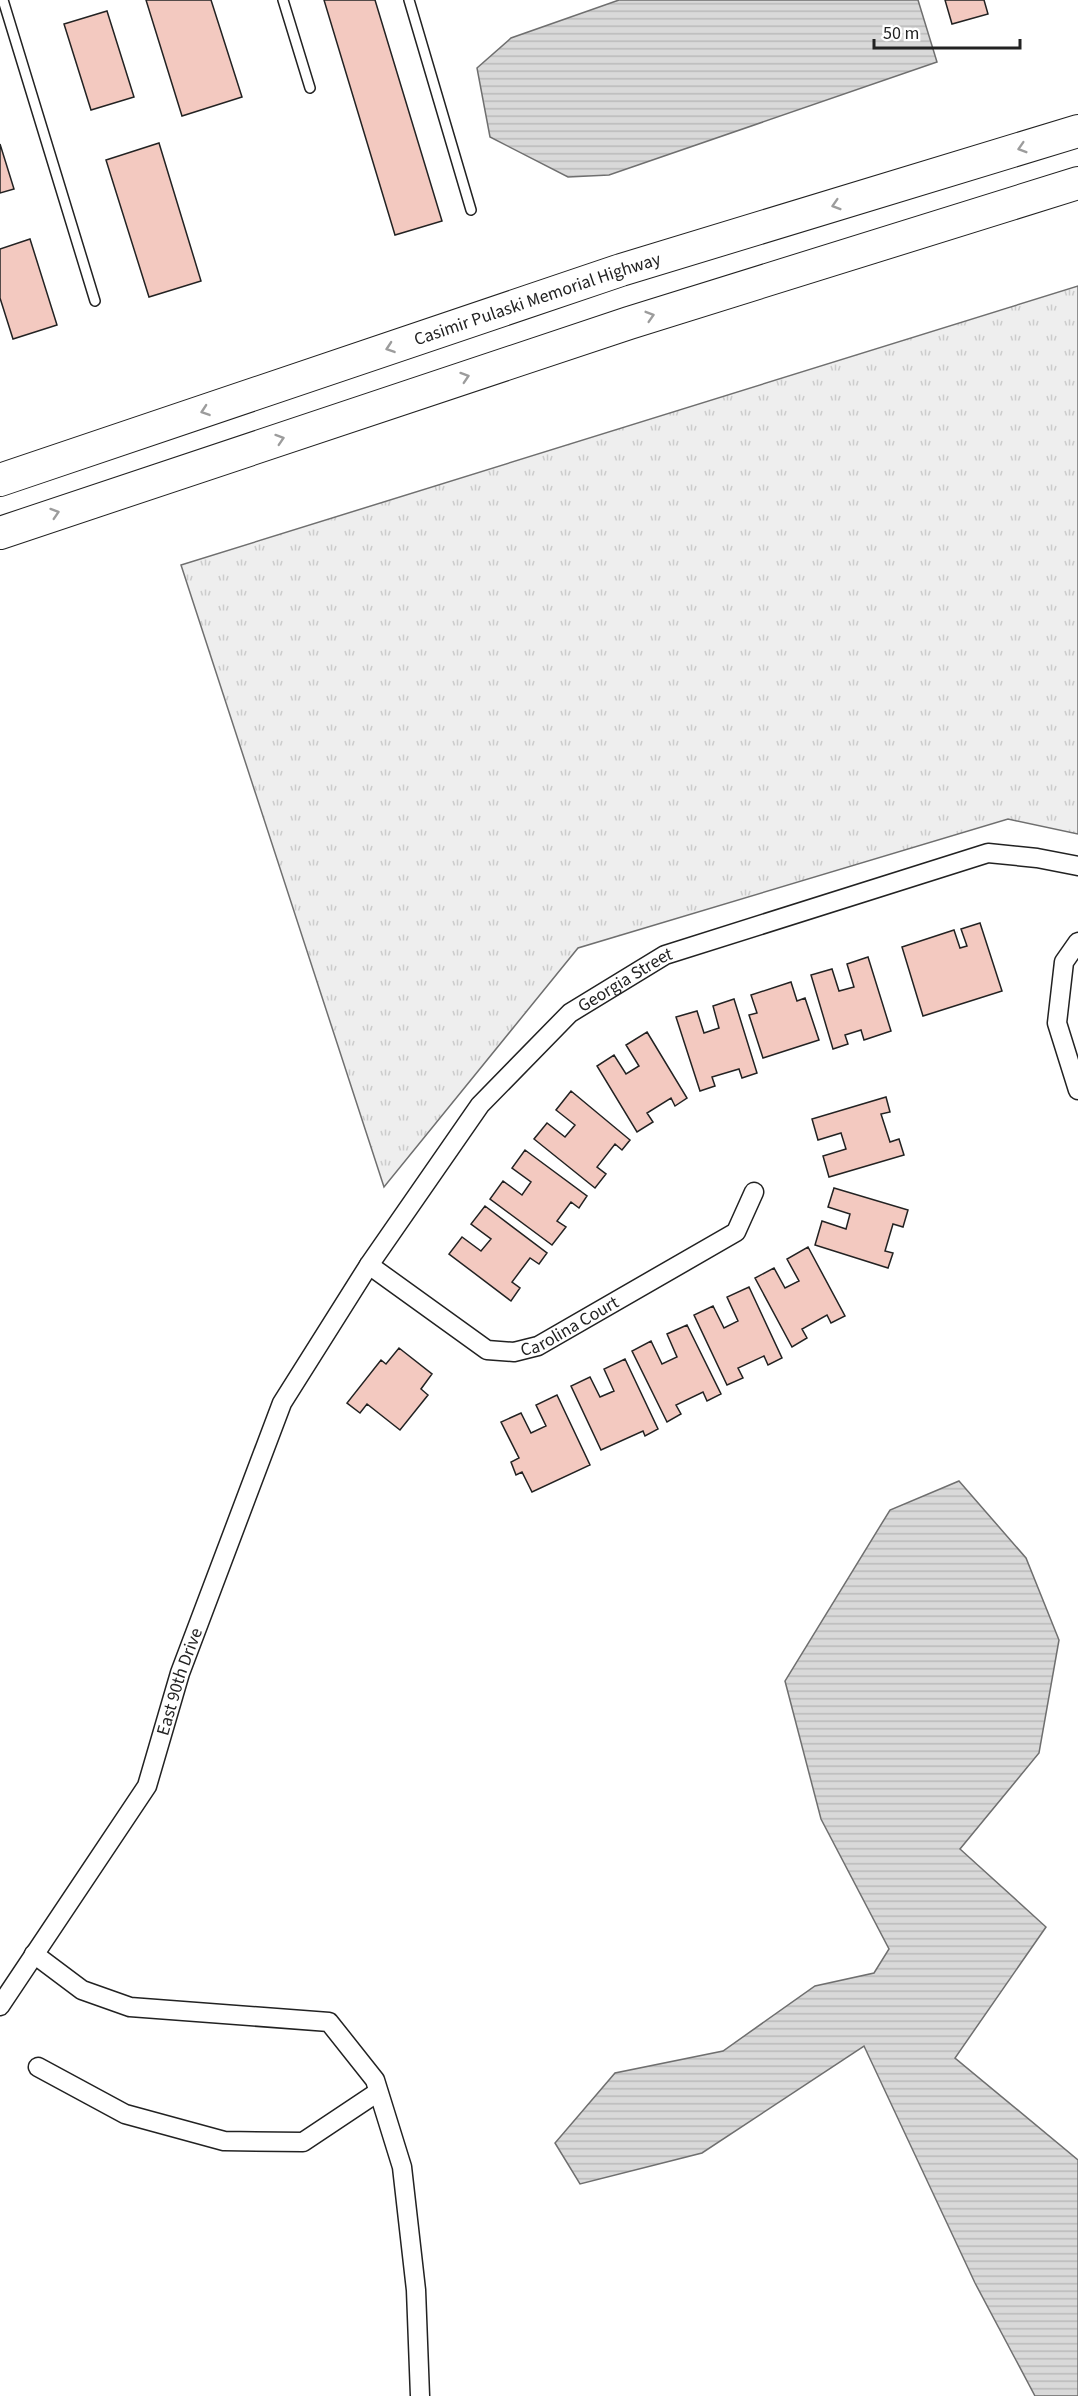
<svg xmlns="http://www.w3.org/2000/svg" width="1078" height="2396" viewBox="0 0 1078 2396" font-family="'Source Sans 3',sans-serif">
<defs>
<pattern id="grass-tufts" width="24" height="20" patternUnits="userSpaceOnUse" patternTransform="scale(1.5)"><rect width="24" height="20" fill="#eee"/><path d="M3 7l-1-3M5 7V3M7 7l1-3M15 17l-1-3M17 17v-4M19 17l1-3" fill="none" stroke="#ccc"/></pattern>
<pattern id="water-rules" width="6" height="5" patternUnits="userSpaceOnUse" patternTransform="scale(1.5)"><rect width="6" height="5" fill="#d9d9d9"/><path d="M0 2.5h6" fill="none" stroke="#bababa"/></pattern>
</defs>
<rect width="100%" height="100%" fill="#fff"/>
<path fill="url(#grass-tufts)" stroke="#6f6f6f" stroke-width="1.5" d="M1078 286V834L1008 819 578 948 384 1187 181 565Z"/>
<path fill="url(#water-rules)" stroke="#6f6f6f" stroke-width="1.5" d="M619 0H918L937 62 609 175 568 177 490 137 477 68 511 38Z
M959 1481 1026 1558 1059 1640 1039 1753 960 1849 1046 1927 955 2058 1078 2160V2396H1035L975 2283 864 2046 702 2153 580 2184 555 2143 615 2073 723 2051 815 1986 874 1973 889 1949 821 1819 785 1681 890 1510Z"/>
<path fill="#f3c9c0" stroke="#222" stroke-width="1.5" d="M146 0H211L242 97 182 116Z
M324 0H375L442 221 395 235Z
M945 0H984L988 14 952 24Z
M107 11 134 97 91 110 64 24Z
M159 143 201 281 149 297 106 160Z
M0 144 14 189 0 193Z
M30 239 57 325 13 339 0 298V249Z
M980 923 1002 991 923 1016 902 947 954 930 960 948 967 946 961 929Z
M868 957 891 1031 864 1040 861 1030 845 1035 848 1044 833 1049 811 975 832 969 839 991 854 987 847 964Z
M791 982 797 1001 805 998 819 1040 763 1058 749 1015 757 1013 751 995Z
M734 999 757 1073 742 1078 739 1069 712 1077 715 1086 700 1091 676 1017 697 1011 704 1033 719 1028 713 1006Z
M647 1032 687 1098 675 1106 671 1098 647 1113 653 1122 637 1132 597 1066 614 1055 626 1074 639 1066 626 1045Z
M571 1091 630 1140 622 1150 615 1144 597 1167 606 1174 595 1188 534 1139 547 1123 565 1137 575 1125 556 1110Z
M886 1097 890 1112 881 1114 890 1142 899 1139 904 1155 829 1177 823 1156 846 1149 841 1133 818 1140 812 1119Z
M525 1150 587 1196 579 1208 571 1202 557 1221 566 1227 552 1245 490 1199 503 1181 522 1195 531 1182 512 1168Z
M834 1188 908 1210 903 1227 893 1224 885 1251 893 1253 888 1268 815 1245 822 1221 846 1229 850 1214 828 1207Z
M485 1206 547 1253 539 1264 530 1258 512 1282 520 1288 511 1301 449 1254 462 1237 481 1251 491 1239 471 1224Z
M808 1247 845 1316 831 1323 827 1315 802 1329 807 1338 792 1347 755 1278 774 1268 785 1288 799 1281 787 1259Z
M749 1287 782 1358 768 1365 764 1356 738 1368 743 1378 727 1385 694 1315 713 1306 724 1328 738 1321 727 1297Z
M687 1325 721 1394 707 1401 703 1392 676 1405 681 1414 667 1422 632 1351 651 1341 662 1364 677 1357 667 1334Z
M399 1348 432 1374 421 1389 428 1395 400 1430 367 1404 360 1413 347 1403 381 1360 386 1364Z
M625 1359 658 1429 645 1436 643 1431 601 1450 571 1386 590 1377 600 1397 614 1391 604 1369Z
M557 1395 590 1465 532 1492 522 1472 516 1475 511 1462 519 1458 501 1422 521 1413 531 1433 546 1426 536 1405Z"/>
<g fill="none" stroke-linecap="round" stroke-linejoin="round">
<defs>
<path id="service" d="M3 0 95 301
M283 0 310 88
M409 0 471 210"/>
<g id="minor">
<path d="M1078 942 1064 962 1057 1023 1078 1090"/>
<path id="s1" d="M369 1265 487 1350 514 1352 538 1346 736 1232 754 1192"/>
<path d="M34 1954 82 1990 130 2007 329 2022 375 2080 402 2167 416 2290 420 2396"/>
<path id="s2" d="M0 2006 147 1786 180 1673 282 1403 369 1265 480 1105 570 1013 665 955 988 853 1037 858 1078 866"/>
<path d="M38 2067 125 2114 224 2141 303 2142 378 2092"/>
</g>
<g id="motorway">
<path id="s3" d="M0 480 621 270 1078 131"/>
<path d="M0 533 629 323 1078 183"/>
</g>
</defs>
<use href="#service" stroke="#222" stroke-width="12"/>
<use href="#minor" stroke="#222" stroke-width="21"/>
<use href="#motorway" stroke="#222" stroke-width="34"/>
<use href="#service" stroke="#fff" stroke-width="9"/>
<use href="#minor" stroke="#fff" stroke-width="18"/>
<use href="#motorway" stroke="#fff" stroke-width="32"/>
</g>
<defs><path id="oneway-chevron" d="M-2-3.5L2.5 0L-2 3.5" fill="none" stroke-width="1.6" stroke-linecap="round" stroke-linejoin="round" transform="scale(1.5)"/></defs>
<g stroke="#9c9c9c">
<use href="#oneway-chevron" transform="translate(1022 148) rotate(163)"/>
<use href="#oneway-chevron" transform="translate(836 205) rotate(163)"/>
<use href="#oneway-chevron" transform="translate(650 316) rotate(-17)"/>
<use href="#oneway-chevron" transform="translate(390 348) rotate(161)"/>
<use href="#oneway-chevron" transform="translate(465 377) rotate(-18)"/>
<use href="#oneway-chevron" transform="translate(205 411) rotate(161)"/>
<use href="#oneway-chevron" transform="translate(280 439) rotate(-18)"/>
<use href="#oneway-chevron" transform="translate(55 513) rotate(-18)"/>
</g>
<g text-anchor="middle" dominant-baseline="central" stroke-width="4.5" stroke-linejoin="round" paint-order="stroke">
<g font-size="18" fill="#222" stroke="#fff">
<text stroke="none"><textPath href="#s3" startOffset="567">Casimir Pulaski Memorial Highway</textPath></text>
<text stroke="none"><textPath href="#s2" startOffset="1222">Georgia Street</textPath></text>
<text stroke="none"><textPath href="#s1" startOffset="234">Carolina Court</textPath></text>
<text stroke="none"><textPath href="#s2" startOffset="374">East 90th Drive</textPath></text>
</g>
</g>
<path d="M874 39v9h146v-9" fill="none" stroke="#222222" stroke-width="3"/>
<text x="883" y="39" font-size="18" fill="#222222" stroke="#ffffff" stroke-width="4.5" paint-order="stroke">50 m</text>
</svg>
